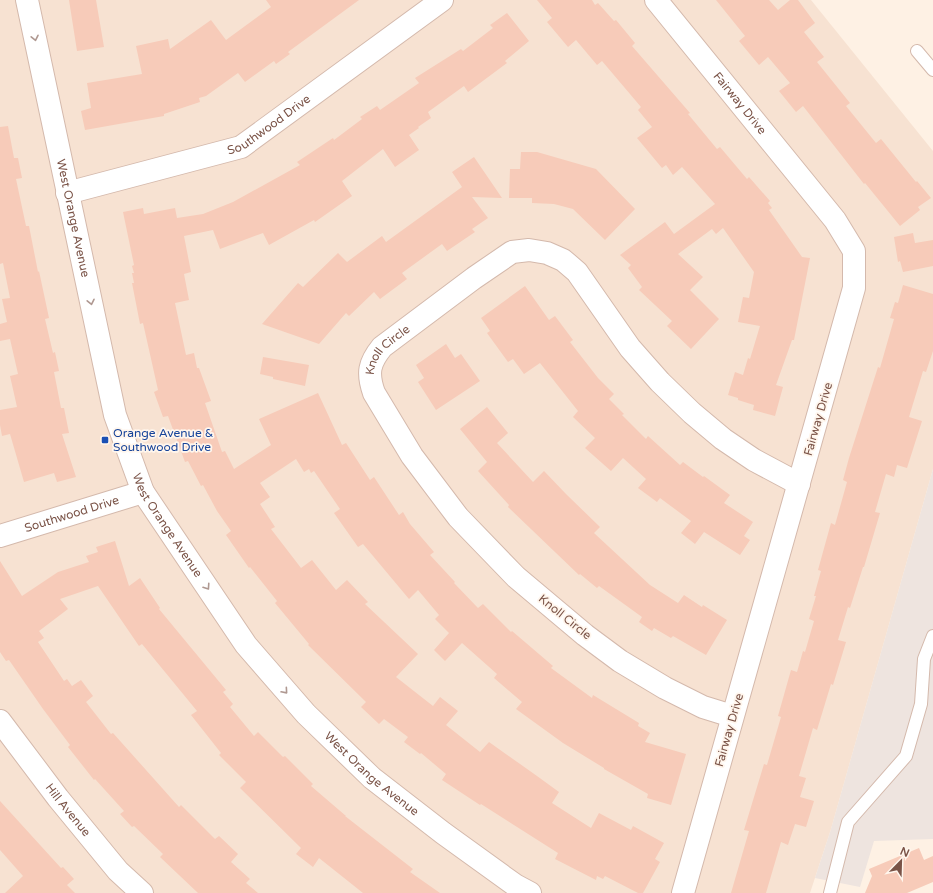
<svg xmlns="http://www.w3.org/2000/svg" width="933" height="893" viewBox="0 0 933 893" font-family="'Varela Round',sans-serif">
<rect width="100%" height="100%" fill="#fef1e4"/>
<path fill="#f7e2d2" d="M0 0H811L933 151V469L831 829 810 893H0Z"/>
<path fill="#eee4df" d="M933 469V839L874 841 860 887 815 878 831 829Z"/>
<path fill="#f7cbb9" d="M69 0H96L104 47 77 51Z
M266 0H359L288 52 290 54 276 64 274 61 245 82 238 73 206 96 199 98 200 102 164 114V116L85 130 81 111 91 108 87 83 142 74 136 46 168 39 170 49 211 20 226 40 271 7Z
M537 0H592L595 5 598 3 614 21 616 20 635 43 632 46 690 113 688 114 717 149 720 147 747 179 749 177 770 201 768 203 772 208 769 210 802 257 810 258 794 340H792L776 385 783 387 775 416 753 410 754 405 738 400V398L728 395 735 372 743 375 748 358 750 359 760 326 738 322 743 297 749 298 754 272 723 228 716 234 712 229 678 254 703 277 690 290 719 319 691 349 667 326 672 321 639 290 642 287 628 268 631 265 620 255 665 222 674 234 715 204 682 167 673 175 666 165 662 168 637 138 652 127 638 110 641 107 602 61 597 65 576 40 568 47 547 22 552 18Z
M716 0H769L778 10 790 0H798L815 23 804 32 824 57 817 62 850 103 846 106 876 143 881 139 916 182 917 181 931 198 918 207 920 210 900 226 865 183 864 184 803 106 796 112 779 91 790 83 768 57 759 65 739 41 745 36Z
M507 13 529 41 505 61 507 63 468 92 464 86 428 112 431 118 418 127 419 128 409 135 419 150 395 167 383 149 342 181 352 196 315 222 314 220 269 245 263 233 220 249 213 230 184 236 191 272 184 274 189 300 175 303 186 355 194 353 197 368H199L211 401 205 403 222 452 225 451 234 469 271 445 259 419 318 393 342 445 346 443 370 480 374 477 399 515 403 512 410 524 434 552 430 555 455 582 454 583 478 608 483 604 511 632 512 631 553 666 551 668 592 698 593 695 639 723 638 726 650 733 645 742 686 754 671 805 647 798 648 794 604 769V768L563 743 516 709 522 702 494 678 497 674 462 643 445 661 434 650 449 633 435 619 439 615 418 590 409 599 363 544 358 547 334 513 340 509 314 471 311 473 309 469 304 472 296 459 260 483 270 497 260 504 275 527 271 529 301 568 312 560 336 590 347 580 368 602 365 604 418 654 396 677 433 706 440 697 458 711 446 725 480 752 489 742 537 776 559 792 552 803 591 828 599 813 631 830 633 826 664 843 655 859 660 862 643 893H638L605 876 603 879 597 876 596 880 555 859 558 853 481 804 480 805 442 780 446 774 421 753 420 754 404 742 408 737 384 719 379 724 361 707 366 702 308 645 309 644 275 603 277 601 250 567 249 568 226 535 231 531 217 511 203 485 201 486 188 461 185 462 168 416 163 417 154 392 158 390 143 323 140 324 132 283H134L132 273H134L132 266 134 265 123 212 143 208 144 214 175 208 177 218 203 214 233 202 300 165 297 162 333 138 334 140 362 119 360 117 377 106 380 110 419 83 415 78 461 49 463 51 493 28 490 25Z
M8 126 14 158H18L22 178 16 179 26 226H29L38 272 39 271 49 318 45 319 53 353 55 352 59 371 54 372 61 408H64L69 433 62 434 76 477 57 482 54 473 24 482 10 434 2 436 0 425V410L17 407 10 376 18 374 10 339 0 341V324L7 322 2 299 10 298 3 263 0 264V127Z
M521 152H537L596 169 635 209 605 240 573 209 554 204 532 203V198H509L510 169H520Z
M474 157 502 198 472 197 488 218 472 229 475 232 447 251 442 244 402 273 407 279 380 299 374 292 349 316 346 313 319 344 262 324 298 283 303 287 338 253 347 262 382 236 386 242 462 187 452 172Z
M913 233 915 243 933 240V266L903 272 900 261 898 262 894 237Z
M903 285 933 294V351L926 372 923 371 909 417 922 421 907 468 897 465 894 477 886 474 875 512 880 513 864 567H863L850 608 848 607 838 640 846 642 833 685 831 684 817 730 813 728 799 776 806 778 800 797 814 801 806 827 795 824 788 845 781 842 766 893H731L749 831 744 830 764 764 767 765 781 717 778 716 791 670 797 672 803 651 805 652 814 621 809 619 816 596H814L821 571 818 570 831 523 835 525 847 482 843 480 849 458 878 367 880 368 894 319 890 318 895 302 898 303Z
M525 286 549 320 555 316 573 340 570 342 598 378 614 394 609 399 624 414 622 415 646 439 648 436 680 465 683 462 703 477 704 476 730 495 724 503 753 522 744 536 750 540 740 555 704 532 695 544 681 533 691 521 660 498 657 502 638 488 646 479 623 458 611 471 585 448 595 438 573 417 578 411 540 363 524 374 513 359 508 362 487 333 490 331 481 318Z
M446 344 455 358 461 354 480 381 436 410 418 382 424 378 416 365Z
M263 357 309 365 305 386 273 379V377L260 374Z
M487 407 508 433 497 443 533 482 544 471 566 494 600 527 594 533 650 585 678 603 684 595 702 607 703 605 727 620 706 655 673 636 671 638 654 628 652 631 639 622 642 617 599 586 597 588 580 574 579 575 508 507 509 505 478 471 487 462 460 429Z
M115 541 129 586 140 578 160 608 159 609 226 690 223 692 233 704 230 707 254 736 258 732 283 757 285 756 313 784 311 786 346 816H345L413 869 410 872 440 893H363L319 858 313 867 296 854 301 848 240 788 246 782 219 755 221 753 191 715 197 711 142 644 139 646 98 586 60 599 68 609 39 631 44 638 38 642 64 681 67 679 72 686 81 680 93 696 86 702 111 734 113 733 179 807 181 805 215 839 219 836 238 854 231 862 250 879 246 883 258 893H198L160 857 163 854 134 826 132 827 120 814 124 811 95 779 94 780 68 747 70 745 43 709 9 660 6 661 0 652V561L22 596 58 572 89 562 86 556 98 552 96 547Z
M0 801 61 868 63 867 74 879 67 885 75 893H5L23 876 0 850Z
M919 848 924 860 933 856V882L907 893H865L872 876 869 869Z"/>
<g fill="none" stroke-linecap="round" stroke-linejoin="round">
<defs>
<path id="lane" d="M917 51 933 70
M830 893 848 822 906 756 921 704 924 659 933 636"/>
<g id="street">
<path id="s1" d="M27 0 115 415 143 492 246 645 306 714 372 778 443 833 515 885 530 893"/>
<path id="s2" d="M656 0 835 220 854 251V288L683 893"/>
<path id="s3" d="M67 193 241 147 442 0"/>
<path id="s4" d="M0 536 143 492"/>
<path id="s5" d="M732 716 703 707 665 688 620 661 585 635 516 577 458 517 412 456 374 393C367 373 369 363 382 347L474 278 512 252 529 250 547 253 563 260 577 272 630 348 660 382 692 413 723 439 754 460 799 484"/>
<path id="s6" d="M0 721 58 798 118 871 142 893"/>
</g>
</defs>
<use href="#lane" stroke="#d4b9ac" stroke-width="14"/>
<use href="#street" stroke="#d4b9ac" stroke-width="24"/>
<use href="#lane" stroke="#fff" stroke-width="12"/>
<use href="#street" stroke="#fff" stroke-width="22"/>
</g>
<defs><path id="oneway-chevron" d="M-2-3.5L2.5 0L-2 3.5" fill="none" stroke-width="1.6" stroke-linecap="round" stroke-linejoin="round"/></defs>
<g stroke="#af9891">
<use href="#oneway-chevron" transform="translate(35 38) rotate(78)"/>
<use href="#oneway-chevron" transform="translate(91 302) rotate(78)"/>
<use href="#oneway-chevron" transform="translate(207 587) rotate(56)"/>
<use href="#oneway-chevron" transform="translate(285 691) rotate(49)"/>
</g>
<rect fill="#1a4fb4" stroke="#fff6ed" stroke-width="1.5" x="101" y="436" width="8" height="8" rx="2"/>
<g text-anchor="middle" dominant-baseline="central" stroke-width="3.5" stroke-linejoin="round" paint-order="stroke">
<g font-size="12" fill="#7a5347" stroke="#fff6ed">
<text stroke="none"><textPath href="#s2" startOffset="133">Fairway Drive</textPath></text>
<text stroke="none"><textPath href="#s3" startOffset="215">Southwood Drive</textPath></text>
<text stroke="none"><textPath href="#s1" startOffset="223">West Orange Avenue</textPath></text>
<text stroke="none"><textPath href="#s5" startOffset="543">Knoll Circle</textPath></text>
<text transform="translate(818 419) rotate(-74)">Fairway Drive</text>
<text stroke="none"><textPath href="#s4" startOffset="75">Southwood Drive</textPath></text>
<text stroke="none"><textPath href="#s1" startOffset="547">West Orange Avenue</textPath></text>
<text transform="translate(565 617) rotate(39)">Knoll Circle</text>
<text transform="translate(729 730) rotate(-74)">Fairway Drive</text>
<text stroke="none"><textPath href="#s1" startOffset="871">West Orange Avenue</textPath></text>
<text stroke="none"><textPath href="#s6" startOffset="112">Hill Avenue</textPath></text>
</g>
<g font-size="12" fill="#164399" stroke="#fff6ed" text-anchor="start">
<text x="113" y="433">Orange Avenue &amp;<tspan x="113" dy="14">Southwood Drive</tspan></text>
</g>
</g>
<g transform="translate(901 861) rotate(23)" stroke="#fff6ed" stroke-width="3" paint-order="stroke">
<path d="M0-3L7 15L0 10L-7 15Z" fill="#7a5347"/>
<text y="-6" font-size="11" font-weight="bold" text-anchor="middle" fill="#7a5347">N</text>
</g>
</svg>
